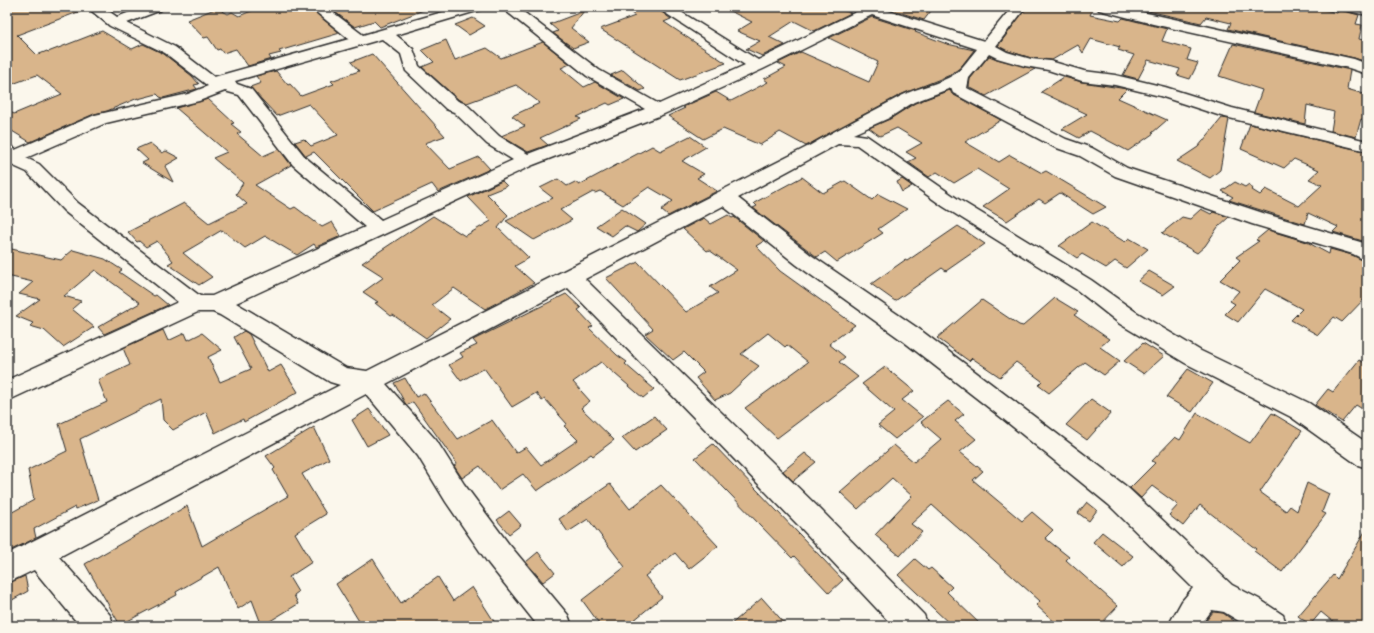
<svg xmlns="http://www.w3.org/2000/svg" width="1374" height="633" viewBox="0 0 1374 633" font-family="Itim,sans-serif">
<rect width="100%" height="100%" fill="#fbf7ec"/>
<filter id="ink" filterUnits="userSpaceOnUse"><feTurbulence type="fractalNoise" baseFrequency=".025" numOctaves="2"/><feDisplacementMap in="SourceGraphic" scale="8" xChannelSelector="R" yChannelSelector="G"/><feConvolveMatrix kernelMatrix="1 2 1 2 8 2 1 2 1" color-interpolation-filters="sRGB"/></filter>
<g filter="url(#ink)">
<path fill="#d9b58b" stroke="#2b2b2b" d="M7 7H86V9L17 35 37 55 47 51 48 52 102 31 132 49 143 44 164 54 192 76 199 84 194 85 197 89 163 98 160 97 157 94 138 99V98L107 111 94 114 30 142 7 128V110L14 114 62 94 37 75 7 86Z
M261 7H309L340 33 279 51 281 53 269 56 271 59 248 66 236 49 223 53 220 49 217 50 208 37 204 38 187 20 217 8 228 14 232 12 239 16Z
M328 7H426V9L380 27 374 21 355 27Z
M644 7H655L671 19 664 22 726 63 680 80 600 29 635 16 630 12Z
M722 7H832L851 13 814 31 794 21 769 37 785 45 762 56 746 49 760 41 737 31 752 22Z
M895 7H934L924 20 892 10Z
M1027 7H1094L1090 15 1120 21 1123 18 1167 29 1162 41 1191 49 1187 60 1198 63 1190 79 1177 75 1180 69 1148 60 1138 79 1123 75 1134 55 1118 50 1120 47 1091 39 1083 53 1078 45 1052 60 1031 58 1008 51 998 46Z
M1131 7H1313L1337 13 1341 7 1344 11 1359 15 1356 24 1362 25 1359 39 1367 41V62L1354 58 1228 29 1231 23 1206 17 1201 23Z
M584 11 571 28 589 42 573 48 553 33 558 31 550 24Z
M872 17 916 31 915 32 947 44 974 50 960 68 948 76 900 95 806 146 780 132 760 145 723 129 703 139 668 116 685 108 683 107 716 92 731 101 768 82 764 79 786 67 778 63 801 52 869 82 878 62 829 38Z
M473 18 485 26 469 35 455 25Z
M446 40 455 60 487 48 501 58 543 42 570 64 561 68 584 87 595 82 624 99 610 105 607 103 577 117 581 119 540 138 548 145 528 152 501 136 525 126 512 116 540 103 516 85 467 103 459 100 422 67 434 62 422 50Z
M1233 44 1350 70 1347 89 1367 95V121L1361 119 1356 137 1331 131 1334 112 1307 105 1305 124 1254 112 1262 90 1219 76Z
M372 54 445 136 425 143 450 169 479 157 490 169 438 192 432 184 373 211 314 152 306 156 295 142 304 139 311 146 338 135 309 104 277 116 250 87 261 83 256 76 276 71 288 85 290 84 301 96 334 84 331 81 359 71 351 62Z
M989 56 997 59 1035 69 986 96 969 87 970 79Z
M623 70 645 89 640 91 611 75Z
M1064 77 1082 82 1127 89 1118 98 1167 120 1152 133H1154L1128 151 1090 131 1079 138 1062 129 1087 114 1041 92Z
M950 90 952 94 1001 120 965 142 999 162 1010 155 1042 173 1046 171 1106 207 1093 214 1060 193 1045 203 1039 199 1007 221 983 207 1009 189 977 169 954 183 937 172 929 177 908 162 916 158 906 152 922 143 897 128 880 136 869 128 890 119 915 103Z
M208 99 234 123 231 124 241 132 237 134 263 156 279 149 291 165 255 185 291 209 295 207 322 227 332 222 341 236 316 247 314 244 297 255 265 236 245 248 222 230 183 253 212 277 199 285 168 264 173 261 157 241 146 247 139 241 137 242 128 232 184 203 209 223 247 204 236 194 243 183 213 158 227 152 176 108Z
M1222 118 1229 119 1220 170 1210 178 1177 161 1198 147Z
M1250 124 1367 152 1366 242 1333 232 1338 227 1308 213 1305 224 1229 200 1233 197 1222 191 1235 182 1245 187 1249 184 1253 189 1252 190 1260 195 1266 189 1299 206 1322 185 1309 179 1319 170 1294 159 1284 168 1241 149Z
M690 136 706 147 682 161 704 174 697 178 717 191 668 216 661 210 673 201 649 187 623 205 600 191 595 193 593 192 560 210 572 220 534 240 506 221 553 198 540 188 558 179 567 186 575 182 579 185 652 146 660 151Z
M150 143 162 153 166 151 179 158 165 166 173 182 142 163 148 160 136 149Z
M802 177 823 193 845 181 872 200 878 194 907 209 878 229 883 233 837 262 825 252 817 257 753 208 757 206 754 203Z
M902 179 912 186 902 192 897 182Z
M502 181 507 186 487 194 508 215 498 228 529 258 515 266 534 283 485 309 454 288 432 305 450 319 426 338 393 315 391 316 375 303 378 302 363 292 384 277 362 263 433 216 465 236 491 221 468 197Z
M622 208 646 224 637 232 625 226 612 236 596 226Z
M1201 209 1211 214 1213 212 1229 217 1218 227 1205 246 1197 253 1162 233 1182 217 1190 219Z
M728 215 732 218 734 217 764 241 756 246 780 271 855 325 829 344 845 357 839 362 858 377 777 438 745 408 808 362 787 345 785 347 768 333 741 354 759 366 730 393 715 400 696 378 704 372 684 352 673 360 645 334 653 329 606 278 638 262 686 312 718 293 710 287 737 270 709 250 707 251 683 229 704 218 711 224Z
M1092 222 1125 242 1129 238 1148 249 1126 268 1115 261 1106 268 1082 254 1077 258 1059 246Z
M958 226 985 244 946 271 942 268 895 301 871 284 905 260 907 261Z
M1268 230 1307 242 1329 254 1330 249 1352 255 1364 261 1363 270 1367 272V296L1342 322 1334 317 1318 335 1291 320 1302 309 1265 289 1238 322 1225 314 1235 304 1230 301 1239 291 1220 280 1240 260 1236 257 1259 241 1256 240Z
M7 248 61 260 73 250 105 259 122 270 119 272 154 296 156 295 168 305 104 334 98 327 140 303 95 270 64 296 81 301 72 309 94 327 63 347 44 330 30 326 33 323 16 316 40 299 19 294 33 282 7 276Z
M1149 271 1175 286 1163 295 1138 281Z
M566 294 581 308 578 310 593 326 589 328 617 355 627 362 625 364 654 389 643 398 601 362 573 382 590 401 581 408 614 440 593 456 591 454 537 491 523 474 499 490 480 466 462 478 454 466 457 464 413 402 407 405 405 403 394 383 405 378 416 397 424 393 458 439 492 420 516 453 526 447 541 465 578 440 564 426 567 424 545 399 542 401 536 393 512 407 484 368 461 381 449 365 463 357 460 353 477 345 473 340Z
M1055 298 1078 312 1074 315 1109 339 1100 347 1120 361 1104 375 1085 362 1049 393 1038 385 1042 381 1016 362 1000 377 972 358 969 361 937 338 982 300 1019 325 1023 326Z
M163 330 168 341 185 333 188 340 202 333 222 350 208 357 220 382 251 369 234 337 244 331 249 334 268 372 281 365 298 392 244 422 243 419 215 433 206 412 173 430 163 420 161 399 80 439 98 500 76 509 75 507 34 529 36 538 7 552V515L34 500 28 470 67 451 59 424 107 402 98 380 130 365 123 348Z
M1143 343 1164 356 1144 374 1124 361Z
M1359 360 1367 364V412L1356 405 1342 422 1315 405 1328 389 1333 392Z
M885 367 914 391 902 400 923 417 895 439 878 425 894 412 862 384Z
M1188 369 1213 383 1192 412 1166 397Z
M1091 399 1111 413 1087 440 1066 425Z
M948 401 964 414 955 421 976 439 960 452 983 471 973 480 1022 521 1032 512 1053 530 1045 538 1069 557 1066 560 1118 606 1099 626H1059L1036 605 1040 601 932 505 911 524 922 532 900 556 875 535 912 496 892 478 858 509 840 492 894 445 914 462 941 439 921 422Z
M369 409 388 435 367 446 352 420Z
M1197 413 1250 443 1272 413 1302 431 1260 492 1286 511 1290 506 1297 511 1307 483 1329 494 1322 512 1326 514 1282 572 1254 551 1256 549 1200 505 1183 526 1169 515 1178 505 1152 486 1141 498 1130 488 1155 463 1152 461 1175 437 1180 440Z
M654 416 667 430 635 452 622 438Z
M314 427 329 459 302 474 326 514 295 533 312 562 289 577 298 592 294 595 298 604 262 626 252 600 238 609 219 567 176 592 177 595 120 625 85 564 187 506 202 546 288 496 273 470 275 468 266 456Z
M713 444 843 580 829 593 794 556 792 558 695 458Z
M805 453 816 462 793 481 783 471Z
M610 484 630 509 661 485 718 546 689 569 675 553 645 576 662 597 627 626H601L582 600 625 567 588 519 568 532 559 519Z
M1087 502 1097 510 1089 521 1078 513Z
M509 511 521 525 509 534 497 520Z
M1367 528V626H1338L1321 612 1310 625 1298 616 1333 575 1337 579Z
M1102 532 1133 556 1123 567 1093 542Z
M538 552 555 573 543 582 526 562Z
M373 559 401 603 438 577 453 601 472 587 497 626H362L336 584Z
M915 559 928 570 931 568 952 587 947 592 982 626H952L898 575Z
M25 576 28 591 7 603V584Z
M762 598 787 626H729Z
M1213 612 1223 613 1241 626H1202Z"/>
<g fill="none" stroke-linecap="round" stroke-linejoin="round">
<defs>
<path id="minor" d="M87 7H103L117 17 143 7H163L161 10 127 23 175 47 214 77 349 39 310 7H326L363 35 460 7H482L480 10 396 35 413 49 419 66 458 101 466 104 499 136 528 154 645 109 587 76 501 7H517L599 70 659 104 745 65 656 7H673L758 60 858 11 854 7H876L984 41 1012 7H1026L996 46 1007 52 1031 59 1050 61 1084 71 1115 75 1165 87 1232 108 1367 141V151L1221 116 1160 96 1115 85 1082 81 1048 70 1025 66 997 58 989 54 969 78 967 88 1066 139 1092 148 1127 168 1266 214 1367 244V261L1353 254 1252 224 1115 176 1080 156 1054 147 953 93 951 88 914 102 889 118 853 134 867 136 958 199 1091 280 1136 312 1201 351 1309 403 1367 443V468L1358 465 1291 417 1185 363 1120 324 1077 290 944 207 857 145 838 144 738 198 811 255 919 329 1127 487 1232 585 1259 599 1283 615 1287 626H1247L1224 612 1212 610 1200 626H1168L1182 601 1193 588 1109 505 1002 418 903 341 797 265 723 206 585 279 820 509 924 615 928 626H893L800 527 568 288 386 384 436 440 464 484 508 543 568 615 572 626H538L488 563 446 502 418 456 366 394 59 557 110 615 114 626H80L34 570 7 583V554L340 385 330 382 220 315 213 312H198L7 401V380L178 302 64 211 27 172 7 163V146L13 147 15 150 95 115 188 94 208 86 165 53 110 26ZM872 15 977 49C970 57 963 68 955 74 938 85 918 87 901 96 870 113 839 128 809 146L367 371 346 368 236 303 533 165 664 114 763 69ZM382 39 401 54 406 71 446 109 454 112 487 144 513 160 381 220 305 157 251 89 237 84 235 81ZM225 91 239 95 293 165 365 227 212 296H200L78 203 39 164 26 158 106 123 199 101Z
M1097 7H1120L1354 59 1367 64V74L1349 68 1153 24 1099 10Z
M1342 7H1367V15L1344 10Z"/>
</defs>
<use href="#minor" stroke="#2b2b2b" stroke-width="3"/>
<use href="#minor" fill="#fbf7ec" fill-rule="evenodd"/>
</g>
</g>
<rect width="1374" height="633" fill="none" stroke="#fbf7ec" stroke-width="24"/>
<rect x="12" y="12" width="1350" height="609" fill="none" stroke="#2b2b2b" stroke-width="1.5" filter="url(#ink)"/>
</svg>
